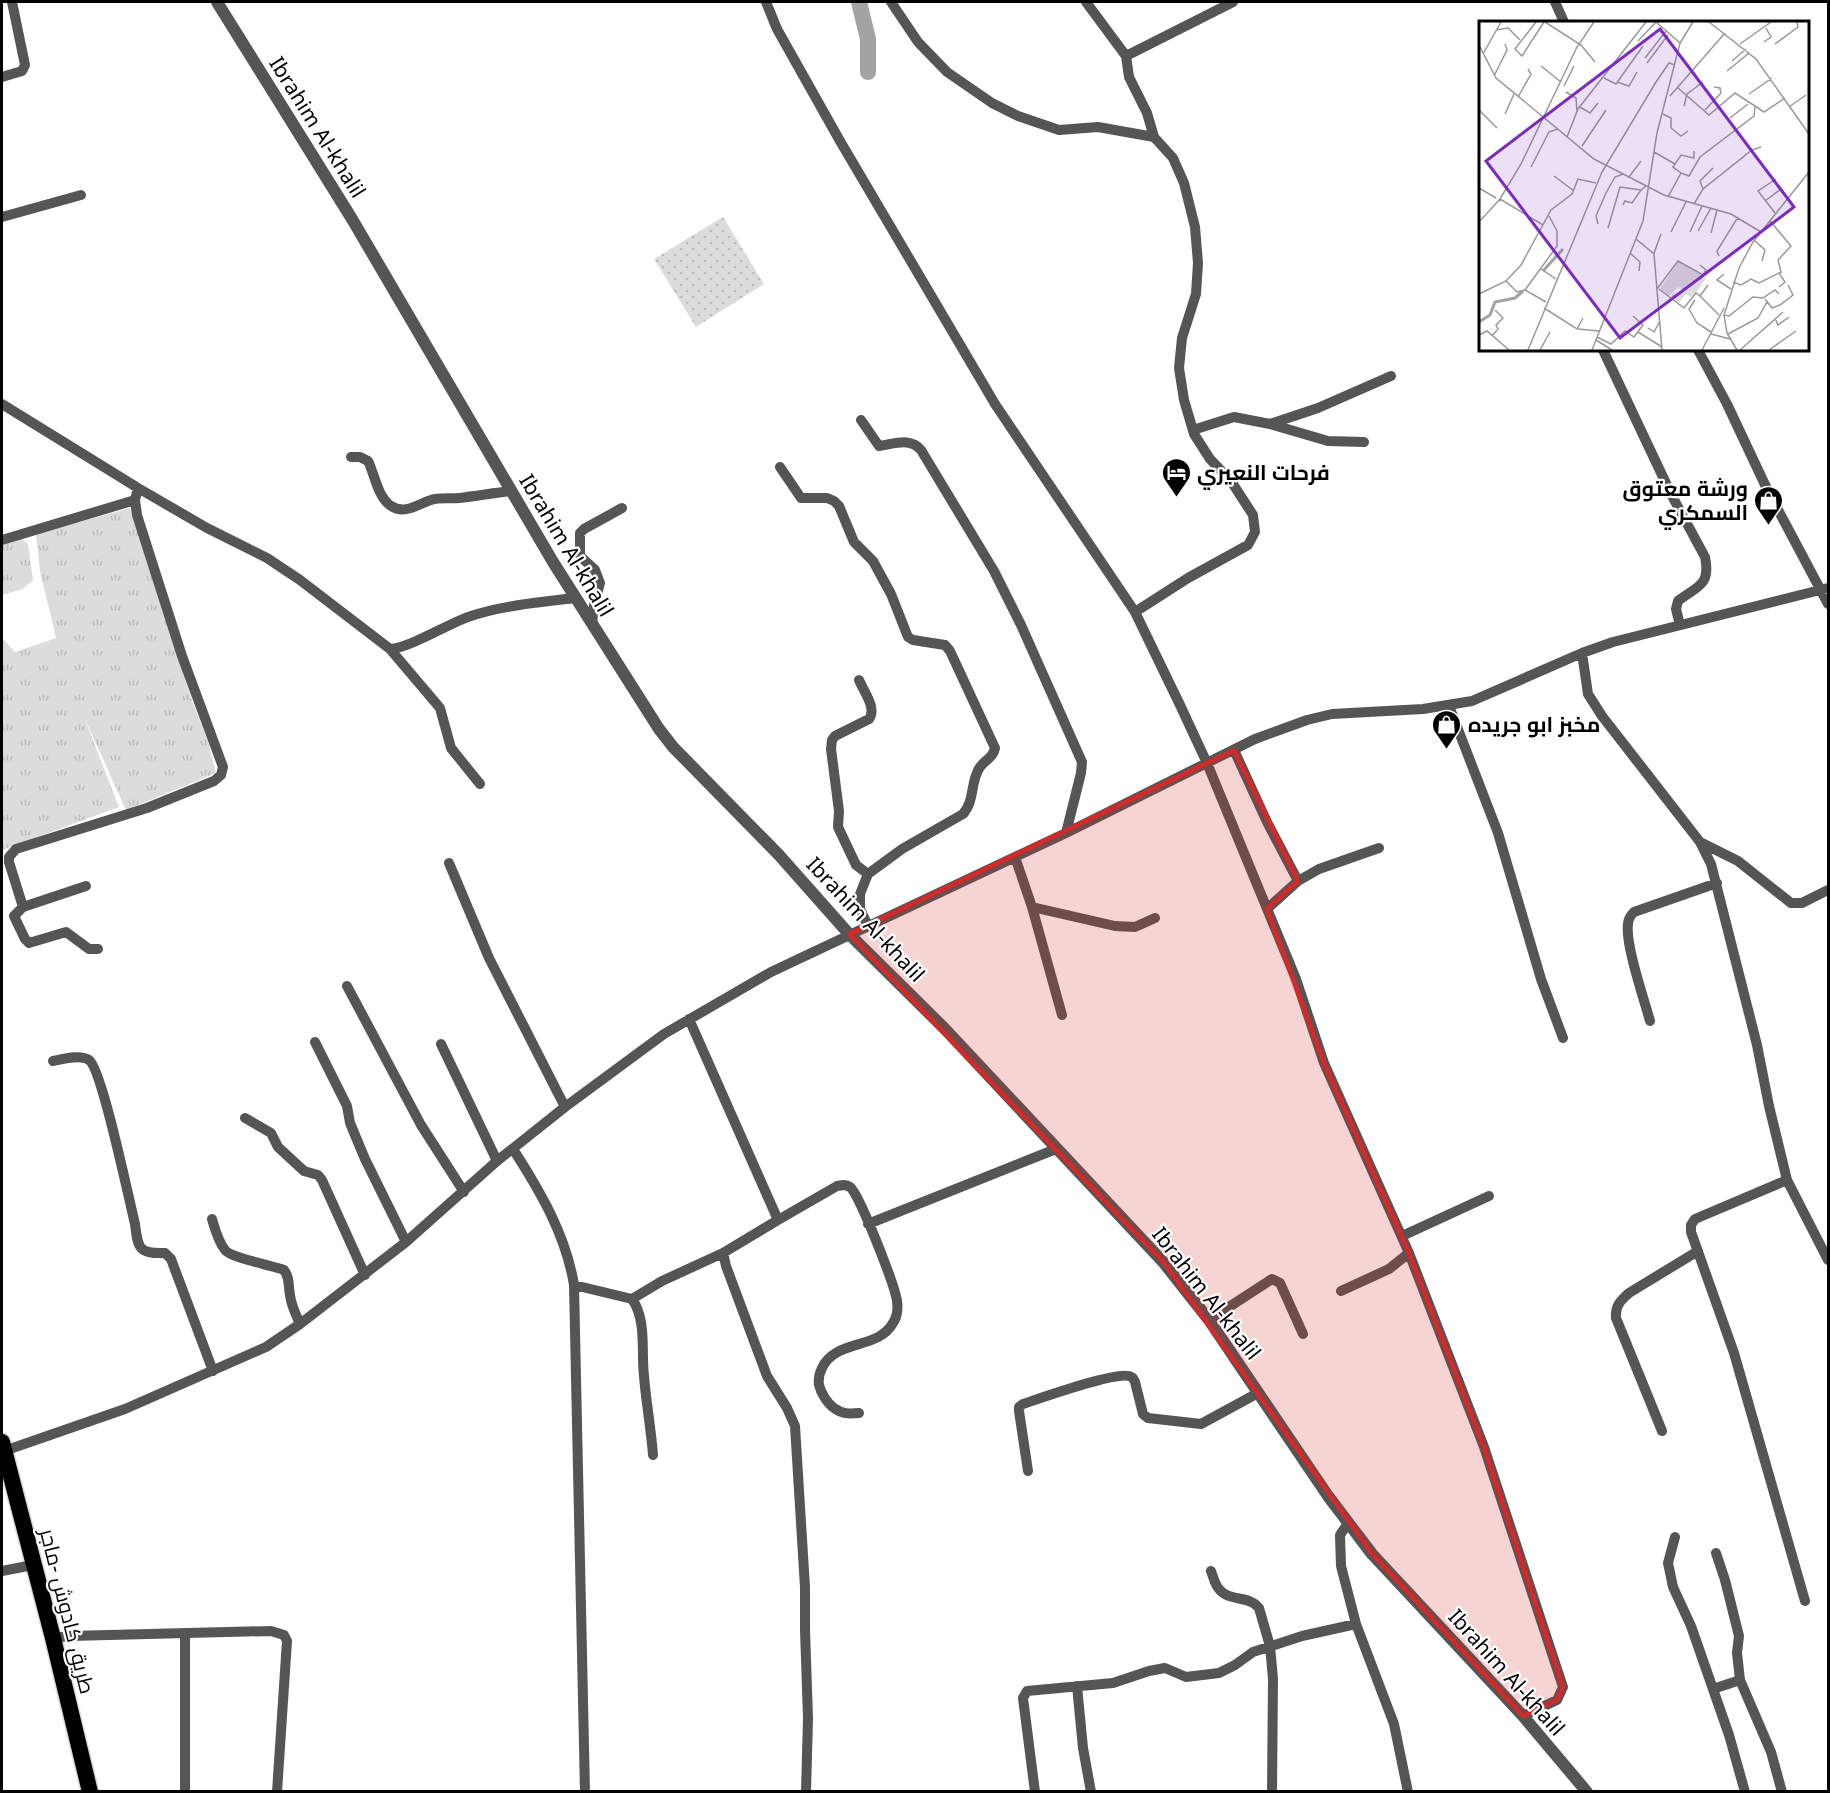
<svg xmlns="http://www.w3.org/2000/svg" width="1830" height="1793" viewBox="0 0 1830 1793" font-family="'Noto Sans',Cairo,sans-serif">
<defs>
<pattern id="grass-dots" width="8" height="8" patternUnits="userSpaceOnUse" patternTransform="scale(1.5)"><rect width="8" height="8" fill="#dcdcdc"/><path d="M2 2h.1M6 6h.1" fill="none" stroke="#bbb" stroke-width="1.8" stroke-linecap="round"/></pattern>
<pattern id="park-tufts" width="24" height="20" patternUnits="userSpaceOnUse" patternTransform="scale(1.5)"><rect width="24" height="20" fill="#dcdcdc"/><path d="M3 7l-1-3M5 7V3M7 7l1-3M15 17l-1-3M17 17v-4M19 17l1-3" fill="none" stroke="#bbb"/></pattern>
</defs>
<rect width="100%" height="100%" fill="#fff"/>
<path fill="url(#grass-dots)" d="M723 217 764 284 696 327 654 259Z"/>
<path fill="url(#park-tufts)" d="M130 508 190 695 208 742 216 773 126 810 84 717 119 807 2 850V640H4L15 652 56 638 40 571 36 534Z
M22 539 28 544 33 580 23 589 2 595V545Z"/>
<g fill="none" stroke-linecap="round" stroke-linejoin="round">
<path stroke="#a3a3a3" stroke-width="16" d="M859 2 868 39V72"/>
<defs>
<path id="trunk" d="M2 1442 53 1638 90 1792"/>
</defs>
<use href="#trunk" stroke="#dbdbdb" stroke-width="19"/>
<path stroke="#555" stroke-width="10" d="M766 2 777 29 840 141 995 404 1135 612 1180 705 1207 763 1296 979 1324 1063 1409 1253 1484 1447 1563 1687 1557 1700 1523 1716
M891 2 918 42 947 72 992 103 1018 116 1059 130 1098 127 1154 137
M1086 2 1126 56 1129 77 1147 113 1154 137 1173 158 1184 183 1195 227 1198 263 1196 294 1182 338 1179 368 1184 400 1194 434 1210 459 1231 481 1253 515 1255 532 1248 545 1188 578 1135 612
M1555 2 1564 22
M1126 56 1233 2
M2 77 22 71 25 65 12 2
M2 217 81 195
M1603 350 1671 494 1705 557C1711 586 1697 586 1678 601L1676 609 1680 625
M1698 350 1727 404 1767 489 1828 604
M2 404 138 488 207 528 267 558 300 580 390 649C408 649 451 622 471 616 505 605 541 602 575 598
M861 420 879 446C894 444 911 437 921 450L994 571 1021 625 1082 762 1081 773 1066 833
M1270 424 1328 441 1364 442
M1193 430 1234 417 1270 424 1318 408 1391 376
M351 457H360L368 461C375 475 377 496 391 506 405 515 418 504 431 500 440 497 450 499 459 498 476 496 494 493 511 491
M780 467 801 498H827L834 501 839 506 854 542 873 561 891 594 908 637 913 640 945 645 950 651 995 748C993 758 986 759 980 767 970 781 975 801 963 814L902 849 868 874 860 894V909L868 926
M2 540 135 500
M592 624 594 605 600 583 595 570 580 556V533L584 529 622 508
M390 649 440 708 451 748 480 784
M1582 653 1588 694 1602 716 1700 842 1711 864 1757 1045 1769 1106 1787 1180 1828 1260
M859 680C864 692 877 708 869 719L835 736 832 740 831 749 839 811 838 827 856 865 868 874
M1449 706 1498 833 1541 979 1563 1038
M1234 750 1267 822 1298 881
M1700 842 1738 861 1791 903H1802L1828 890
M1015 857 1032 907 1062 1015
M449 863 489 958 565 1107
M86 886 23 907 9 862V857L16 849 147 808 214 781 221 775 223 767 182 656 137 515 135 500 138 488
M23 907 14 916 25 939 29 943 66 932 89 949H98
M1032 907 1115 926 1135 927 1155 918
M1267 909 1298 881 1319 869 1379 848
M347 986 421 1125 464 1192
M689 1019 778 1220 837 1186C842 1185 846 1184 850 1187 859 1193 895 1286 897 1301 898 1308 897 1317 893 1323 878 1350 835 1339 822 1368 819 1374 818 1378 819 1385 821 1393 827 1403 834 1408 842 1414 849 1414 859 1413
M1650 1021C1644 999 1625 944 1628 924 1628 919 1630 916 1634 912L1717 883
M315 1042 347 1106 350 1123 365 1159 406 1242
M441 1044 497 1161
M53 1061C63 1059 80 1054 89 1060 102 1069 129 1200 135 1224 138 1248 138 1254 165 1253L171 1259 213 1371
M245 1118 271 1133 278 1147 304 1171 318 1175 322 1180 365 1275
M513 1149C540 1191 566 1235 574 1285L585 1792
M1787 1180 1695 1219 1691 1225V1232L1734 1353 1805 1601
M212 1219C215 1229 218 1241 225 1250 231 1258 271 1265 284 1270 290 1278 288 1285 290 1295 291 1305 296 1315 300 1324
M778 1220 723 1253 726 1266 767 1376 787 1408 795 1426 805 1587V1630L808 1718 806 1792
M868 1224 1056 1149
M1402 1236 1489 1196
M574 1285 632 1299C647 1320 641 1352 644 1376 646 1402 651 1428 653 1455
M1341 1291 1389 1269 1409 1253
M632 1299 662 1281 723 1253
M1209 1320 1272 1279 1280 1283 1303 1334
M1662 1431 1616 1318C1615 1306 1620 1301 1629 1293L1698 1251
M4 1451 125 1409 266 1347 300 1324 406 1242 497 1161 565 1107 664 1034 771 972 1066 833 1255 739 1307 720 1332 714 1423 709 1472 701 1582 653 1613 642 1828 588
M1028 1471 1019 1411V1407L1023 1404C1041 1398 1114 1372 1129 1376 1133 1377 1133 1378 1135 1382L1143 1414 1148 1418 1201 1424 1258 1393
M1348 1523 1340 1535 1341 1566 1356 1624 1394 1724 1408 1792
M1675 1537 1668 1563 1673 1587 1691 1626 1729 1735 1745 1792
M1716 1553 1725 1580 1739 1636 1737 1653 1740 1680 1771 1752 1782 1792
M2 1571 33 1565
M1211 1571C1213 1576 1215 1585 1219 1589 1229 1602 1249 1595 1259 1608L1270 1646 1273 1679 1272 1792
M185 1633V1792
M53 1638 70 1636 271 1631 284 1635 287 1641 277 1792
M1077 1686 1083 1748 1091 1792
M1713 1689 1740 1680
M1035 1792 1023 1698 1027 1691 1113 1683 1149 1671 1165 1668 1186 1677 1219 1673 1235 1665 1253 1652 1302 1636 1356 1624"/>
<path stroke="#555" stroke-width="12" d="M217 2 352 219 553 562 659 729 673 747 779 855 849 934 945 1029 1164 1263 1209 1320 1328 1496 1372 1554 1523 1716 1587 1792"/>
<use href="#trunk" stroke="#000" stroke-width="16"/>
</g>
<path fill="#d62828" fill-opacity="0.2" stroke="#d62828" stroke-width="4.5" stroke-linejoin="round" d="M1234 750 1298 881 1267 909 1324 1063 1409 1253 1484 1447 1563 1687 1557 1700 1523 1716 1372 1554 1164 1263 849 934Z"/>
<defs>
<symbol id="hotel-pin" viewBox="-11 -11 22 30"><path d="M0 17L-7.5 6A9.5 9.5 0 1 1 7.5 6Z" fill="#000" stroke="#fff"/><path d="M-6-4.5h1.5V1H6V5H4.5V3h-9V5H-6ZM-4 0a1.8 1.8 0 1 1 3.6 0ZM.5 0V-2.5h3Q6-2.5 6 0Z" fill="#fff"/></symbol>
<symbol id="shop-pin" viewBox="-11 -11 22 30"><path d="M0 17L-7.5 6A9.5 9.5 0 1 1 7.5 6Z" fill="#000" stroke="#fff"/><path d="M-5-2.5h2.3a2.7 3.5 0 0 1 5.4 0H5L5.5 6h-11ZM-1.5-2.5h3a1.5 2.3 0 0 0-3 0Z" fill="#fff"/></symbol>
</defs>
<g fill-rule="evenodd">
<use href="#hotel-pin" x="1160" y="456" width="33" height="45"/>
<use href="#shop-pin" x="1752" y="484" width="33" height="45"/>
<use href="#shop-pin" x="1430" y="708" width="33" height="45"/>
</g>
<g text-anchor="middle" dominant-baseline="central" stroke-width="4.5" stroke-linejoin="round" paint-order="stroke">
<g font-size="21" fill="#000" stroke="#fff">
<text transform="translate(318 127) rotate(58)">Ibrahim Al-khalil</text>
<text transform="translate(567 545) rotate(59)">Ibrahim Al-khalil</text>
<text transform="translate(866 919) rotate(47)">Ibrahim Al-khalil</text>
<text transform="translate(1207 1293) rotate(52)">Ibrahim Al-khalil</text>
<text transform="translate(68 1611) rotate(76)">طريق كادوش -ماجر</text>
<text transform="translate(1507 1672) rotate(48)">Ibrahim Al-khalil</text>
</g>
<g font-size="21" font-weight="bold" fill="#000" stroke="#fff" text-anchor="start">
<text x="1197" y="472">فرحات النعيري</text>
<text x="1748" y="488" text-anchor="end">ورشة معتوق<tspan x="1748" dy="24">السمكري</tspan></text>
<text x="1468" y="724">مخبز ابو جريده</text>
</g>
</g>
<g transform="translate(1479 21)">
<rect width="330" height="330" fill="#fff"/>
<path d="M200 240 227 257 217 272 212 276 207 273 200 282 192 275 195 272 201 275 203 268 199 266 190 275 181 268Z" fill="#dcdcdc"/>
<path fill="none" stroke="#a3a3a3" stroke-width="3" d="M64 250 84 228M0 301 11 294 16 281 36 277 44 270"/>
<path fill="none" stroke="#999" stroke-width="1.5" d="M57 1 36 28 43 35 65 1M66 1 102 24 116 41M177 1 201 22M230 1 277 38 330 113M17 9 29 7 41 19M159 20 177 1M285 21 292 16 287 7M261 23 292 1M296 23 319 6 318 1M0 24 17 57 115 138 185 174 252 193 282 211M4 33 22 1M166 37 187 10M253 40 267 28M168 42 189 14M62 45 82 61M248 50 270 32M15 55 28 29 26 23M125 57 137 63 164 25M138 61 150 65 158 51M85 65 95 45M199 67 230 94 256 72 285 91 306 77M87 71 97 77 98 90M270 73 293 57M191 75 246 12M39 76 52 53 49 48M205 85 208 73 224 61M101 86 111 92 119 82M310 86 327 74M0 89 18 107M226 89 242 72 241 67 235 66M26 93 35 73M184 93 192 97V107L202 115 209 110M251 97 269 83M88 116 99 88 167 1M103 125 127 89M175 131 196 143M52 146 70 111 79 108M202 152 210 155 221 136 275 95 276 86M75 155 95 170M150 156 162 140M0 167 17 177M224 168 221 160 234 147M189 176 202 152 194 146 202 134 215 137V130M21 178 64 204M286 180 302 168M215 183 224 168 273 129 282 126M144 184 146 180 153 182 162 169M296 192 279 170 297 158M0 201 21 178 42 143 98 26 115 1M119 203 117 195 127 172 136 156 144 153M129 207 141 166 162 169 167 165M219 210 232 187M192 211 207 181M211 211 223 185M232 212 238 189M157 218 175 233 183 329M275 219 286 229 283 240M151 232 161 241 160 250M175 232 182 213M240 235 238 230 259 196M62 248 77 258M300 252 306 261 300 266M245 253 238 259 252 268M27 260 38 271 46 269M254 261 262 264 272 258 280 262 302 251 299 239 312 225 291 200M229 264 221 275 240 294M178 268 199 240 224 254 227 249 221 244M180 268 205 287 217 272 221 275M0 273 27 260 42 244 72 189 93 173 99 158 117 162M286 278 293 287 301 284 314 274 309 264M216 279 210 288 218 302 232 311M67 281 46 269 78 225V210L70 195M65 287 98 308 104 297M245 294 250 295 274 276 284 277 296 269 300 273M296 297 299 304 310 296M169 307 175 311 181 300M99 308 120 310M159 311 183 326M232 313 251 318M249 313 279 297 288 281M0 314 8 310 30 329M13 315 19 308 17 304 24 297 16 289M118 316 132 323 146 310 155 316 164 304 154 295M117 319 133 329M49 329 123 151 177 61 190 42 196 44M61 329 71 311M113 329 164 200 178 112 201 22 214 1M223 329 245 287M258 329 248 312 245 294 260 247 274 221 330 151M261 329 304 291M290 329 317 310"/>
<path fill="#7b2cbf" fill-opacity="0.15" stroke="#7b2cbf" stroke-width="3" d="M181 8 315 186 141 317 7 140Z"/>
<rect width="330" height="330" fill="none" stroke="#000" stroke-width="3"/>
</g>
<rect width="1830" height="1793" fill="none" stroke="#000000" stroke-width="6"/>
</svg>
